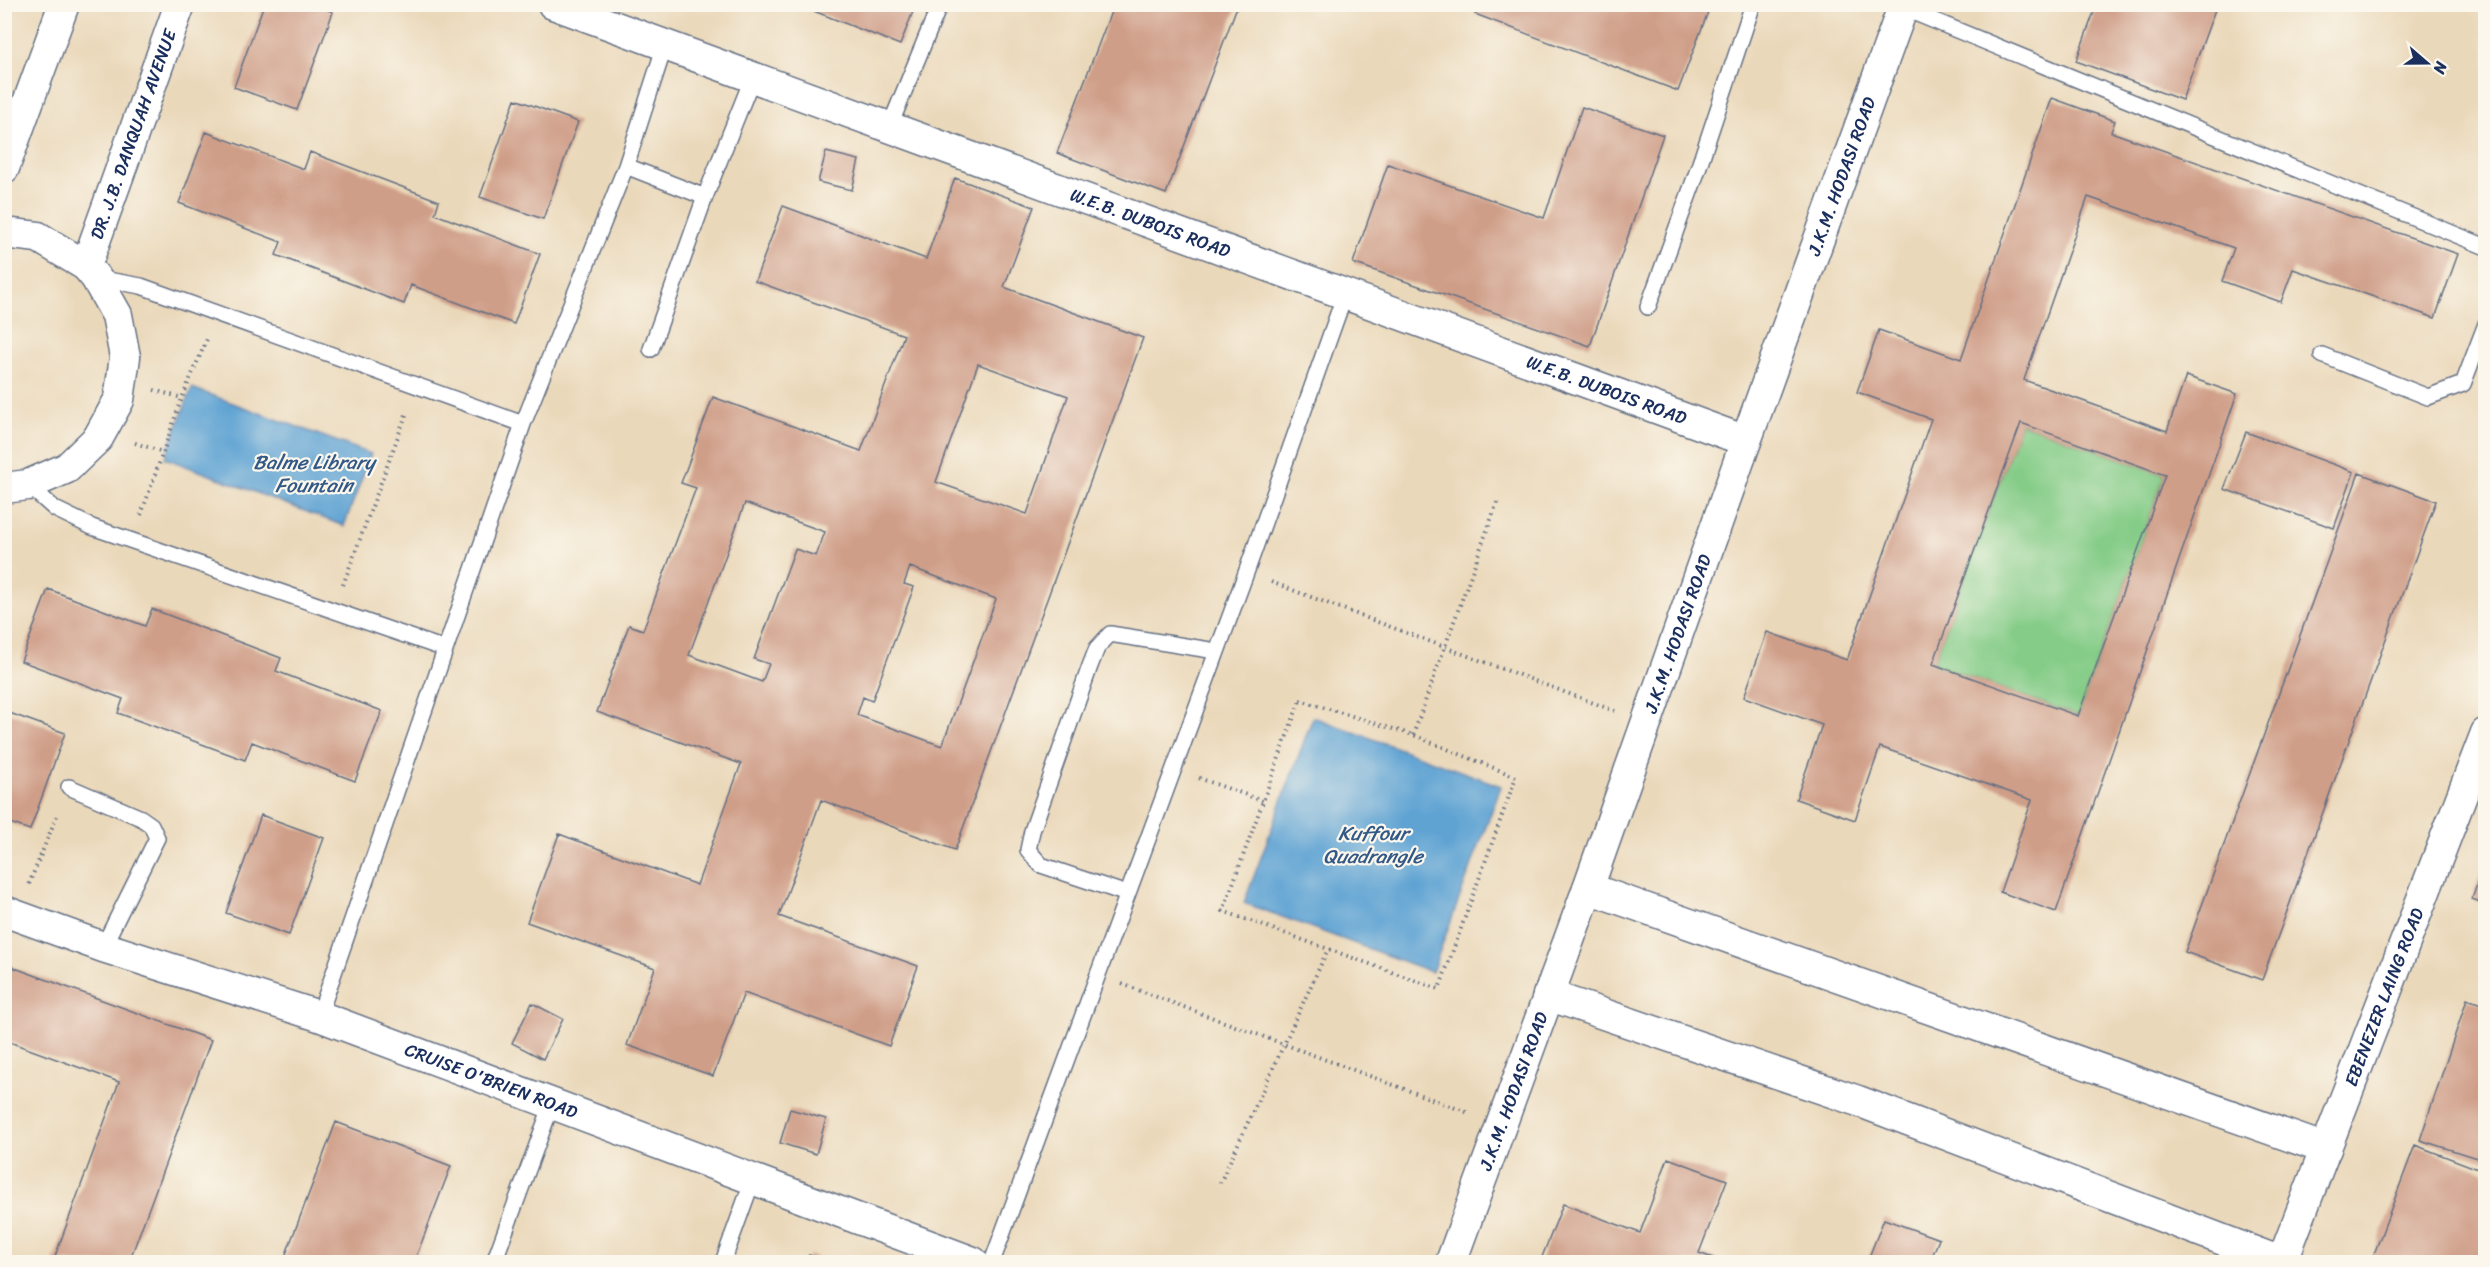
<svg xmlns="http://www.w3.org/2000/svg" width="2490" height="1267" viewBox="0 0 2490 1267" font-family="Sriracha,sans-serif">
<rect width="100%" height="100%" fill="#fbf7ec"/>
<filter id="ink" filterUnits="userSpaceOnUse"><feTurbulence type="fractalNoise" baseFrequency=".0167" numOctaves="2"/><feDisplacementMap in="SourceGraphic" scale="12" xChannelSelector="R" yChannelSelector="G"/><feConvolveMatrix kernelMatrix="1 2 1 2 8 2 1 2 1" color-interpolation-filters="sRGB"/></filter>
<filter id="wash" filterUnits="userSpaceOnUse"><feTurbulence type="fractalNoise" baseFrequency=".008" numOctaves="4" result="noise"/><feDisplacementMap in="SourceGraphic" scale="24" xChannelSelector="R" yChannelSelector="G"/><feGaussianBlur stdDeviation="1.35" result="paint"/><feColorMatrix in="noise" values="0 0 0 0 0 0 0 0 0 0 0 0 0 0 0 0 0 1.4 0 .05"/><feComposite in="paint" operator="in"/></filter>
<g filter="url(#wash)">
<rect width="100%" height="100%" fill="#efe8cb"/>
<path fill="#ead8ba" d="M5 5H2485V1262H5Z"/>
<path fill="#84cc87" stroke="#507e72" stroke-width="1.5" d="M2021 423 2165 475 2078 716 1933 664Z"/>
<path fill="#5ea3d3" stroke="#3c6998" stroke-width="1.5" d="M192 388 371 454 344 526 165 458Z
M1313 717 1501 786 1432 972 1244 903Z"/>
<g id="blocks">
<path fill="#cf9e88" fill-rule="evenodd" d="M264 4H311L333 12 297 110 234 87Z
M796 4H916L900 45Z
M1114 4H1238L1166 194 1057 153Z
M1478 4H1711L1678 91 1475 14Z
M2097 4H2217L2182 100 2076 61Z
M2052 98 2115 121 2111 132 2458 254 2435 318 2293 269 2281 302 2222 281 2234 248 2088 197 2024 380 2167 431 2186 376 2237 394 2056 912 2000 892 2032 800 1880 747 1855 820 1796 799 1822 725 1744 697 1767 632 1847 660 1931 419 1857 392 1879 330 1961 359ZM2021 423 2165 475 2078 716 1933 664Z
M515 99 578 122 543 219 480 197Z
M1582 107 1663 135 1590 346 1353 263 1388 164 1544 218Z
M206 132 304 169 310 152 439 201 435 214 540 254 514 324 411 285 404 304 276 255 281 242 179 203Z
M826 152 859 160 852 190 818 182Z
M955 178 1034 207 1004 287 1143 338 955 850 821 800 779 916 918 966 889 1046 744 993 713 1076 627 1045 655 968 527 922 559 834 697 885 741 764 597 712 629 625 643 630 696 488 681 483 713 397 861 451 904 335 755 281 783 206 926 259ZM978 364 1068 396 1027 514 936 482ZM745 503 825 532 816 556 795 549 754 659 769 664 762 682 689 655ZM910 567 996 599 942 746 857 715 863 697 872 701 914 587 904 584Z
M2246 432 2354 472 2334 528 2224 489Z
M2359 473 2436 501 2262 980 2185 952Z
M48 589 145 626 152 609 281 658 276 671 382 711 355 781 252 742 245 760 118 713 123 699 21 661Z
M4 711 65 733 30 830 4 821Z
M261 815 324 838 289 935 226 913Z
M2485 861H2486V904L2472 899Z
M4 964 211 1040 129 1262H53L119 1082 4 1040Z
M2467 999 2486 1005V1161L2420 1140Z
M532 1003 563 1019 543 1059 512 1043Z
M790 1109 826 1119 816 1154 780 1143Z
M336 1122 451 1166 414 1262H283Z
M2415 1145 2486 1172V1262H2371Z
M1668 1158 1727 1180 1699 1253 1724 1262H1540L1563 1204 1640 1233Z
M1884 1219 1939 1239 1930 1262H1867Z
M809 1255 828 1262H806Z"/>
</g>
</g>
<g filter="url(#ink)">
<use href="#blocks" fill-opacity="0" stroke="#657084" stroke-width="1.5"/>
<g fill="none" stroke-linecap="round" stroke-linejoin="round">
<defs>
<path id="lane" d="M1903 8 2486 247
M889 128 940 4
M626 166 705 197 752 79
M96 278 141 286 523 424
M1648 307 1696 175 1753 4
M651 349 705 197
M2322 355 2428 397 2463 384 2486 324
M28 485 55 509 92 527 445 649
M69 787 141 818 151 825 157 838 103 947
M1127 894 1041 865 1028 850 1032 831 1090 666 1097 648 1110 634 1216 651
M319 1016 523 424 626 166 665 45
M494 1262 552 1104
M723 1262 753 1179
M992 1262 1246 573 1345 294"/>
<g id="street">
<path id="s1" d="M553 4 1746 441"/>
<path d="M4 168 64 4"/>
<path d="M4 233 38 237 86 266 96 278 117 315 125 357 119 400 98 438 67 468 28 485 4 488"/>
<path id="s2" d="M86 266 180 4"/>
<path d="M1588 888 2326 1149"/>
<path id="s3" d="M4 911 103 947 319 1016 973 1262"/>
<path d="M1548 995 1858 1101 2281 1262"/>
<path id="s4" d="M1451 1262 1588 888 1746 441 1904 4"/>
<path id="s5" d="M2282 1262 2486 733"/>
</g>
</defs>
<use href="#lane" stroke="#657084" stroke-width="18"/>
<use href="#street" stroke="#657084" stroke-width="33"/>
<path stroke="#657084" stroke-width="4" stroke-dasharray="1.5 4.5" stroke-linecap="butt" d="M154 390 182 398
M135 443 163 452
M141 515 182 398 207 339
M1271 582 1615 711
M343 585 407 412
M1300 700 1413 735 1516 777 1439 989 1223 911Z
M1413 735 1498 500
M1199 778 1263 801
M29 884 58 813
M1122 984 1469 1113
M1220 1183 1328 949"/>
<use href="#lane" stroke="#fff" stroke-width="15"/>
<use href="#street" stroke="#fff" stroke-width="30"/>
</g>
</g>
<g text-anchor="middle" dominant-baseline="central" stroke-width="4.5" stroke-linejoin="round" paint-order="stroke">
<g font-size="18" fill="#1b2f5e" stroke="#fbf7ec">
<text stroke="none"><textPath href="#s2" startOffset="140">DR. J.B. DANQUAH AVENUE</textPath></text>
<text stroke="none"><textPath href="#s4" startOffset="1154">J.K.M. HODASI ROAD</textPath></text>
<text stroke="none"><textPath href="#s1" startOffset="636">W.E.B. DUBOIS ROAD</textPath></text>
<text stroke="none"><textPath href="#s1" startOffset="1122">W.E.B. DUBOIS ROAD</textPath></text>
<text stroke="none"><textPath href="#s4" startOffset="668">J.K.M. HODASI ROAD</textPath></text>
<text stroke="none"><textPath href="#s5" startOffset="284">EBENEZER LAING ROAD</textPath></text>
<text stroke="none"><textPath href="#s3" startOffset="516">CRUISE O'BRIEN ROAD</textPath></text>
<text stroke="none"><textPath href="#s4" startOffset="182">J.K.M. HODASI ROAD</textPath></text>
</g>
<g font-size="20" font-style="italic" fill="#325887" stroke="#fbf7ec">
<text x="314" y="462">Balme Library<tspan x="314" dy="23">Fountain</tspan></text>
<text x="1373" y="833">Kuffour<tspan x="1373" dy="23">Quadrangle</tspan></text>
</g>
</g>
<rect width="2490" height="1267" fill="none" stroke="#fbf7ec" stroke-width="24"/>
<g transform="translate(2427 63) rotate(110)" stroke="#fbf7ec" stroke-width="4.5" paint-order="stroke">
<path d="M0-4.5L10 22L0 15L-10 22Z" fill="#1b2f5e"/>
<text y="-9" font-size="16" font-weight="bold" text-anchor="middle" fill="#1b2f5e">N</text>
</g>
</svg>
